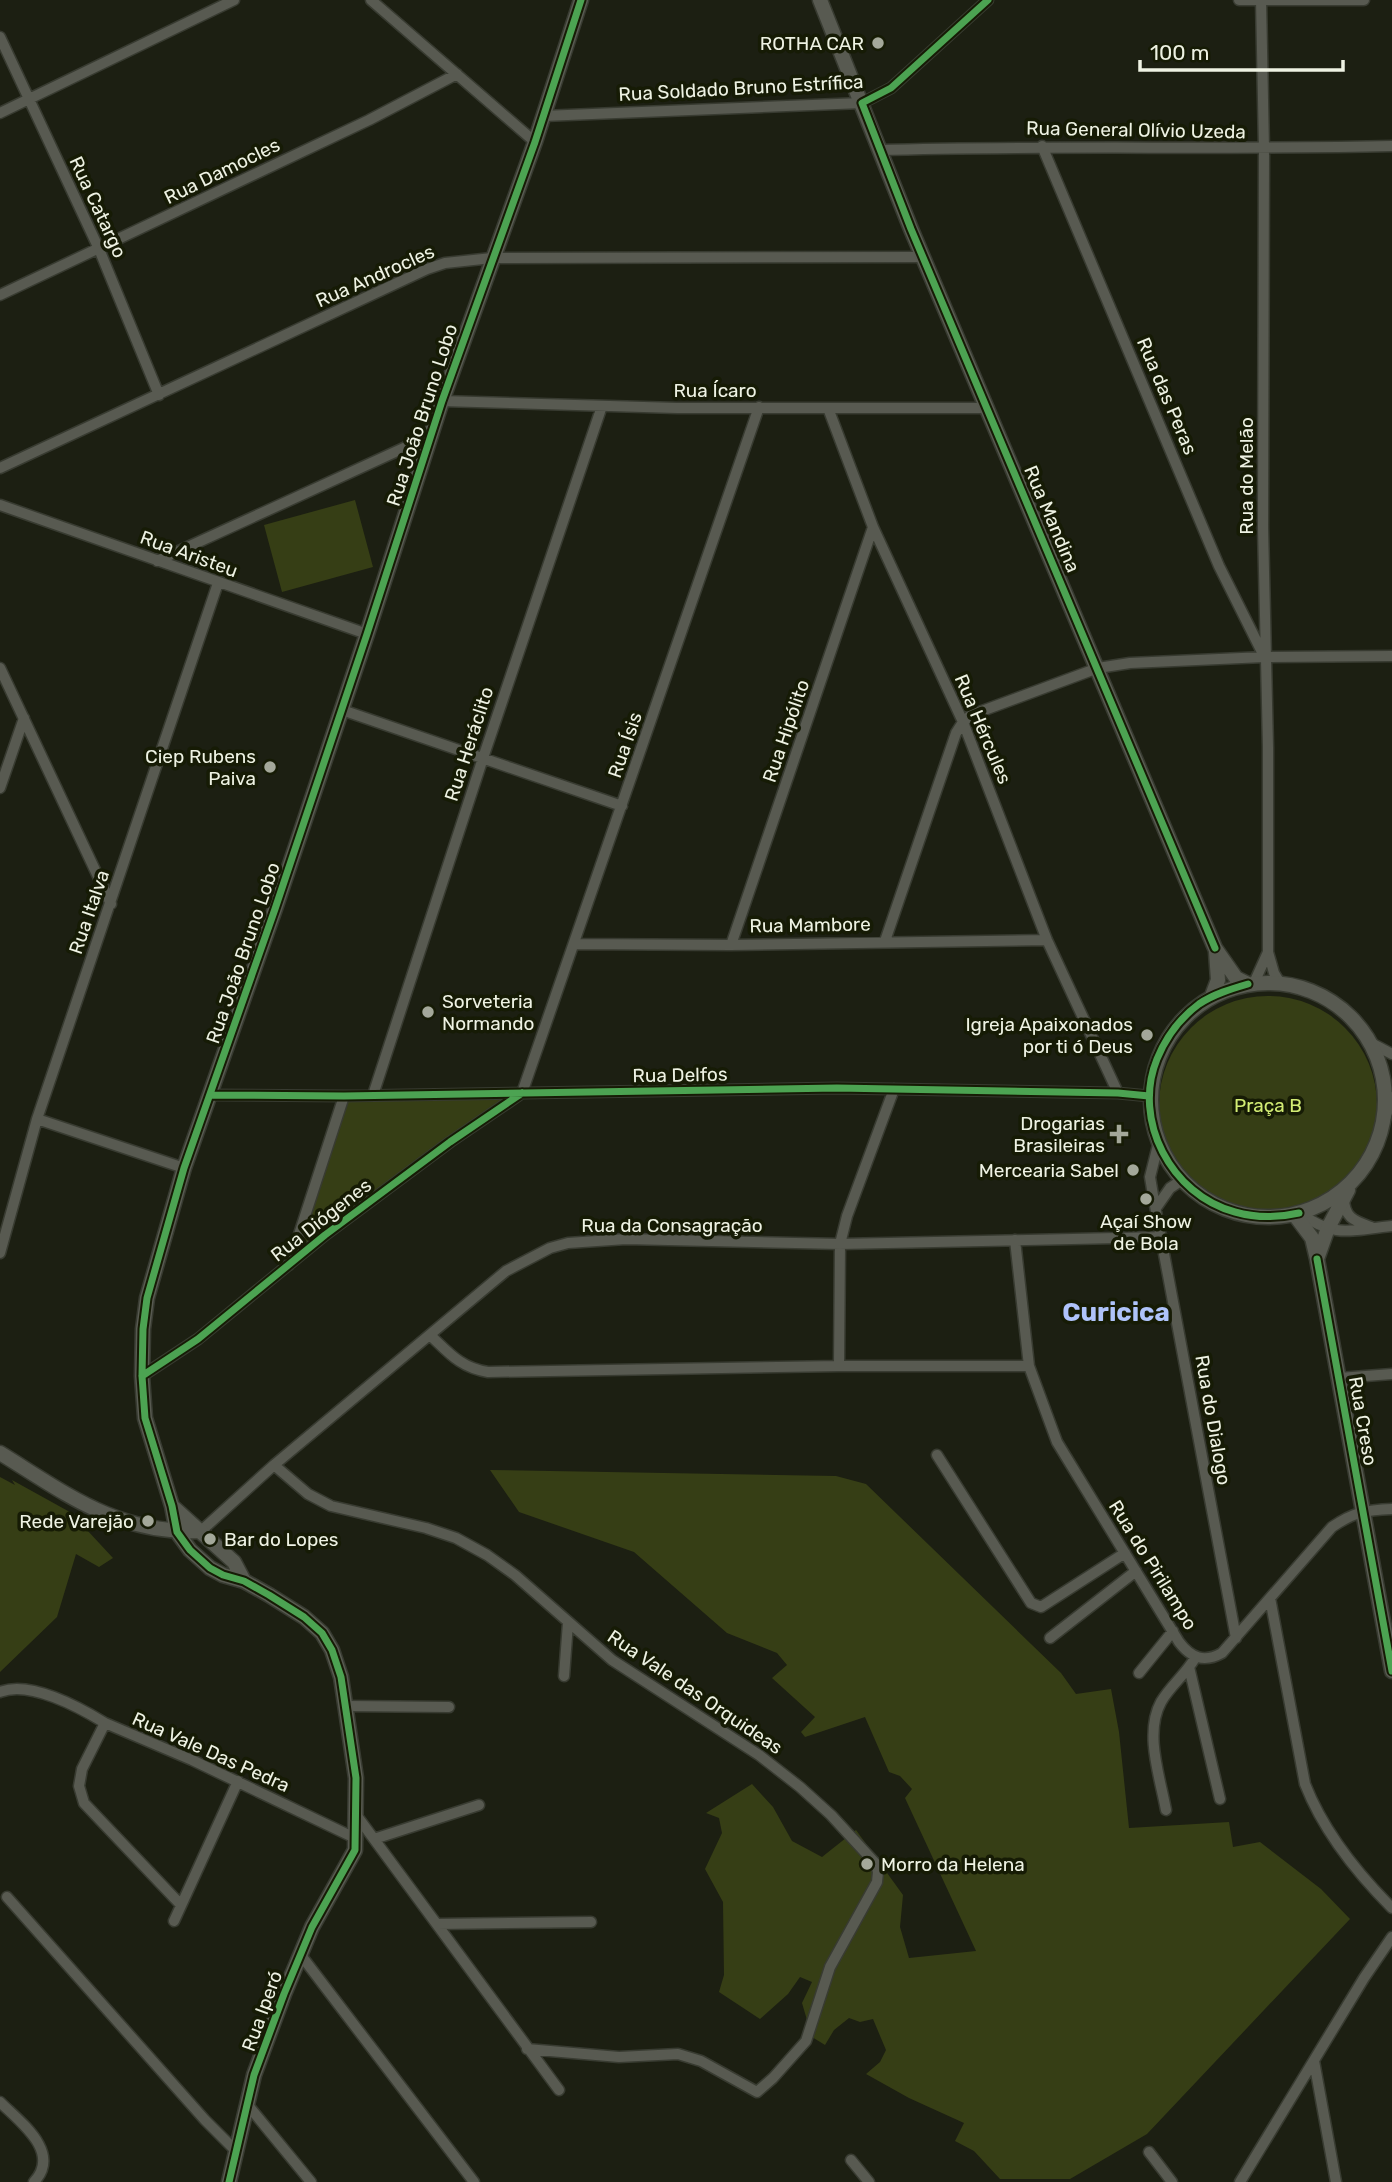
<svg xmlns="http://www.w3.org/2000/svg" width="1392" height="2182" viewBox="0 0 1392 2182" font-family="Rubik,sans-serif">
<rect width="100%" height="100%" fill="#1c1f12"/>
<path fill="#363e15" d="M355 500 373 567 282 592 264 525Z
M1159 1105a109 109 0 1 1 218 0a109 109 0 1 1-218 0Z
M522 1093 289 1265 344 1096Z
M490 1470 836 1476 866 1484 1061 1673 1076 1694 1111 1689 1119 1732 1129 1828 1229 1822 1233 1847 1260 1842 1321 1889 1350 1919 1147 2134 1070 2179H1000L974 2151 955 2141 964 2123 909 2098 866 2074 880 2062 886 2050 873 2019 860 2022 849 2018 834 2030 825 2045 812 2037 802 2003 812 1982 800 1977 788 1994 760 2019 719 1992 724 1975 723 1902 705 1869 722 1833 719 1818 706 1813 752 1784 773 1807 792 1841 822 1857 856 1830 903 1895 900 1927 909 1958 976 1951 905 1798 912 1789 900 1776 889 1772 865 1717 805 1737 801 1732 815 1717 772 1678 787 1665 777 1653 727 1633 634 1552 519 1512Z
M0 1477 15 1485 12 1480 77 1516 73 1521 87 1530 113 1558 99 1567 76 1554 57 1617 0 1672Z"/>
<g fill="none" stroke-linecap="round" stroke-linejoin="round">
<defs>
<path id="minor" d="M371 0 535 142
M1239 0H1364
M1261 0 1264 149 1263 527 1268 747V952L1274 973 1280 983
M0 37 99 249 159 395
M0 113 234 0
M543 116 862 103 891 88 988 0
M1042 146 1219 566 1263 654
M879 150C1050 145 1221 150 1392 146
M0 295 369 120 457 74
M442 401 677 408H988
M828 408 873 527 963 722 1047 940 1118 1093
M0 468 427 269 445 263 492 258 923 257
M0 505 367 634
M157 561 430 436
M0 668 111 904
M342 710 622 806
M0 788 24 718
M885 941 956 733 963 722 971 715 1098 668 1130 663 1264 657 1392 656
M574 944 731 945 1047 940
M731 945 873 527
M1254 983 1268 952
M1371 1043 1392 1054
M210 1095 344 1096 837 1088 1118 1093 1149 1096
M373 1095 483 758 602 406
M37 1119 184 1168
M1383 1125 1392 1097
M1158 1145 1150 1177 1153 1195 1236 1638
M1344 1198C1344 1218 1355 1221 1371 1227
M1156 1208 1170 1188 1182 1180
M1299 1213C1337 1239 1350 1230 1392 1226
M1015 1240 1029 1366 1057 1442 1179 1642C1191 1658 1204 1663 1222 1653L1332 1527C1354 1512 1366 1510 1392 1509
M0 1253 37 1119 218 583
M289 1265 344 1096
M430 1335C449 1353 461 1368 488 1372L839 1366H1029
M839 1366 840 1244 847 1216 894 1089
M142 1376 198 1339 325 1235 450 1142 522 1093 759 407
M1339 1378 1392 1374
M937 1455 1031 1603 1041 1607 1125 1553
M274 1465 308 1494 331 1506 426 1528 456 1538 487 1555 515 1575 612 1660 759 1755 800 1787 831 1815 876 1864 878 1872 877 1882 830 1967 806 2041 773 2078 757 2092 701 2061 678 2054 619 2057 527 2049
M201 1531 274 1465 506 1271 550 1248 568 1243 626 1239 840 1244 1162 1237
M1270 1598 1305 1784C1323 1830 1357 1873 1392 1908
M1050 1638 1136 1571
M1189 1667 1220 1799
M1139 1673 1173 1631
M564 1676 568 1623
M0 1692C29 1680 79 1707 105 1723
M346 1706 449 1707
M1166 1810C1160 1777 1144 1733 1161 1702 1170 1686 1186 1674 1195 1658
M357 1816 559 2090
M374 1839 479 1805
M7 1897 205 2120 236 2151
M181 1905 84 1803 79 1786 82 1769 105 1723 192 1760 357 1839
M174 1921 238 1781
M437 1924 591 1922
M300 1954 474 2182
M1314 2061 1336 2182
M0 2102C20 2122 62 2152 34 2182
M247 2104 311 2182
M1149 2152 1172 2182
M851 2160 869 2182
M1240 2182 1364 1978 1392 1937"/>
<path id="tertiary" d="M820 0 911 229 1215 948 1236 978 1248 984
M1151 1100a117 117 0 1 1 234 0a117 117 0 1 1-234 0Z
M1212 996 1218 980 1216 952
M1294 1214 1312 1238 1317 1259 1392 1671
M1317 1259 1328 1228 1348 1190
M0 1453C68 1495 117 1534 201 1531
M172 1506 234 1562 244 1581
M229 2182 254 2075 284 1994 312 1927 355 1850 356 1778 341 1677 332 1650 322 1633 304 1617 269 1595 244 1581 223 1575 210 1568 190 1550 177 1532 172 1506 145 1418 142 1376 143 1329 147 1298 184 1168 275 909 367 634 442 401 535 142 581 0"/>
</defs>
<use href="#minor" stroke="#383b31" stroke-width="13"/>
<use href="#tertiary" stroke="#383b31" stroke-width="17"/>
<use href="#minor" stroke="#585a51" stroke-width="10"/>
<use href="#tertiary" stroke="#585a51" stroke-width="14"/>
<defs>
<path id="cycleway" d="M988 0 891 88 862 103 911 229 1215 948
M1248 984C1231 989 1214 994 1199 1004 1180 1018 1166 1037 1157 1059 1132 1120 1171 1195 1235 1212 1256 1218 1277 1218 1299 1213
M210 1095 344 1096 837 1088 1118 1093 1149 1096
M1317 1259 1392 1671
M142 1376 198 1339 325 1235 450 1142 522 1093
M229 2182 254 2075 284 1994 312 1927 355 1850 356 1778 341 1677 332 1650 322 1633 304 1617 269 1595 244 1581 223 1575 210 1568 190 1550 177 1532 172 1506 145 1418 142 1376 143 1329 147 1298 184 1168 275 909 367 634 442 401 535 142 581 0"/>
</defs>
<use href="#cycleway" stroke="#161b05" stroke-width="11"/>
<use href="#cycleway" stroke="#4ca352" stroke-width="7"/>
</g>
<g fill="#a4a89a" stroke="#161b05" stroke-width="2.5">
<circle cx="878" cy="43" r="7"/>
<circle cx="270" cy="767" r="7"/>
<circle cx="428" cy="1012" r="7"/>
<circle cx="1147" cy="1035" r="7"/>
<path d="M1115.5 1123.5h7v7h7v7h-7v7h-7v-7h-7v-7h7z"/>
<circle cx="1133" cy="1170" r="7"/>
<circle cx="1146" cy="1199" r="7"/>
<circle cx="148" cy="1521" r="7"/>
<circle cx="210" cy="1539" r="7"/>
<circle cx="867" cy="1864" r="7"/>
</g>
<g text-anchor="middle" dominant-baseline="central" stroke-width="7" stroke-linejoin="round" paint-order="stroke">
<g font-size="19" fill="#eef2e3" stroke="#161b05" text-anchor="end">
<text x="864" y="43">ROTHA CAR</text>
<text x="256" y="756">Ciep Rubens<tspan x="256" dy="22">Paiva</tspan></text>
<text x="442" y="1001" text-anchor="start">Sorveteria<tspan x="442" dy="22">Normando</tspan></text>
<text x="1133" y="1024">Igreja Apaixonados<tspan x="1133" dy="22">por ti ó Deus</tspan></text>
<text x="1105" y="1123">Drogarias<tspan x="1105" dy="22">Brasileiras</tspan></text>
<text x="1119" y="1170">Mercearia Sabel</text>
<text x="1146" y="1221" text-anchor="middle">Açaí Show<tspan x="1146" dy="22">de Bola</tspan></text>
<text x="134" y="1521">Rede Varejão</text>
<text x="224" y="1539" text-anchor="start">Bar do Lopes</text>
<text x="881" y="1864" text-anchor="start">Morro da Helena</text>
</g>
<g font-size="19" fill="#eef2e3" stroke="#161b05">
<text transform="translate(741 88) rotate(-3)">Rua Soldado Bruno Estrífica</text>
<text transform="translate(1136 130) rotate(1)">Rua General Olívio Uzeda</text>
<text transform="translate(222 171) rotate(-26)">Rua Damocles</text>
<text transform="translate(98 207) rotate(65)">Rua Catargo</text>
<text transform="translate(375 276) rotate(-24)">Rua Androcles</text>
<text x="715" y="390">Rua Ícaro</text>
<text transform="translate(1167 396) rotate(67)">Rua das Peras</text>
<text transform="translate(422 415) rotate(-72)">Rua João Bruno Lobo</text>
<text transform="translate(1246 476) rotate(-90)">Rua do Melão</text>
<text transform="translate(1052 519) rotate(67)">Rua Mandina</text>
<text transform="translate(189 554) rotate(20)">Rua Aristeu</text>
<text transform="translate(983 729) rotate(67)">Rua Hércules</text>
<text transform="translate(786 731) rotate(-71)">Rua Hipólito</text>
<text transform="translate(469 744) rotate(-72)">Rua Heráclito</text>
<text transform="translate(625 745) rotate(-71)">Rua Ísis</text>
<text transform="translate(89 912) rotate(-71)">Rua Italva</text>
<text transform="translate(810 925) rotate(-1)">Rua Mambore</text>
<text transform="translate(243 953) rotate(-71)">Rua João Bruno Lobo</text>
<text transform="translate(680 1075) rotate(-1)">Rua Delfos</text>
<text transform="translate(321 1220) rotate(-38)">Rua Diógenes</text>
<text x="672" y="1225">Rua da Consagração</text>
<text transform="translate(1213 1420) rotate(80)">Rua do Dialogo</text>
<text transform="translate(1363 1421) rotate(80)">Rua Creso</text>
<text transform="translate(1153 1565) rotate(58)">Rua do Pirilampo</text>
<text transform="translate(695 1692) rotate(34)">Rua Vale das Orquideas</text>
<text transform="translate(211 1752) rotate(24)">Rua Vale Das Pedra</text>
<text transform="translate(262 2011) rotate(-70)">Rua Iperó</text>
</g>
<g font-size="19" fill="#d2ec74" stroke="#161b05">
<text x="1268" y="1105">Praça B</text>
</g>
<g font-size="26" font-weight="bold" fill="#afc3fa" stroke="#161b05">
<text x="1116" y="1312">Curicica</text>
</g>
</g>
<path d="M1140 60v10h203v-10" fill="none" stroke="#eef2e3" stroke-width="3.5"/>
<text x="1150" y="60" font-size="21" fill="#eef2e3" stroke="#161b05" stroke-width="5" paint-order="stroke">100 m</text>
</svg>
